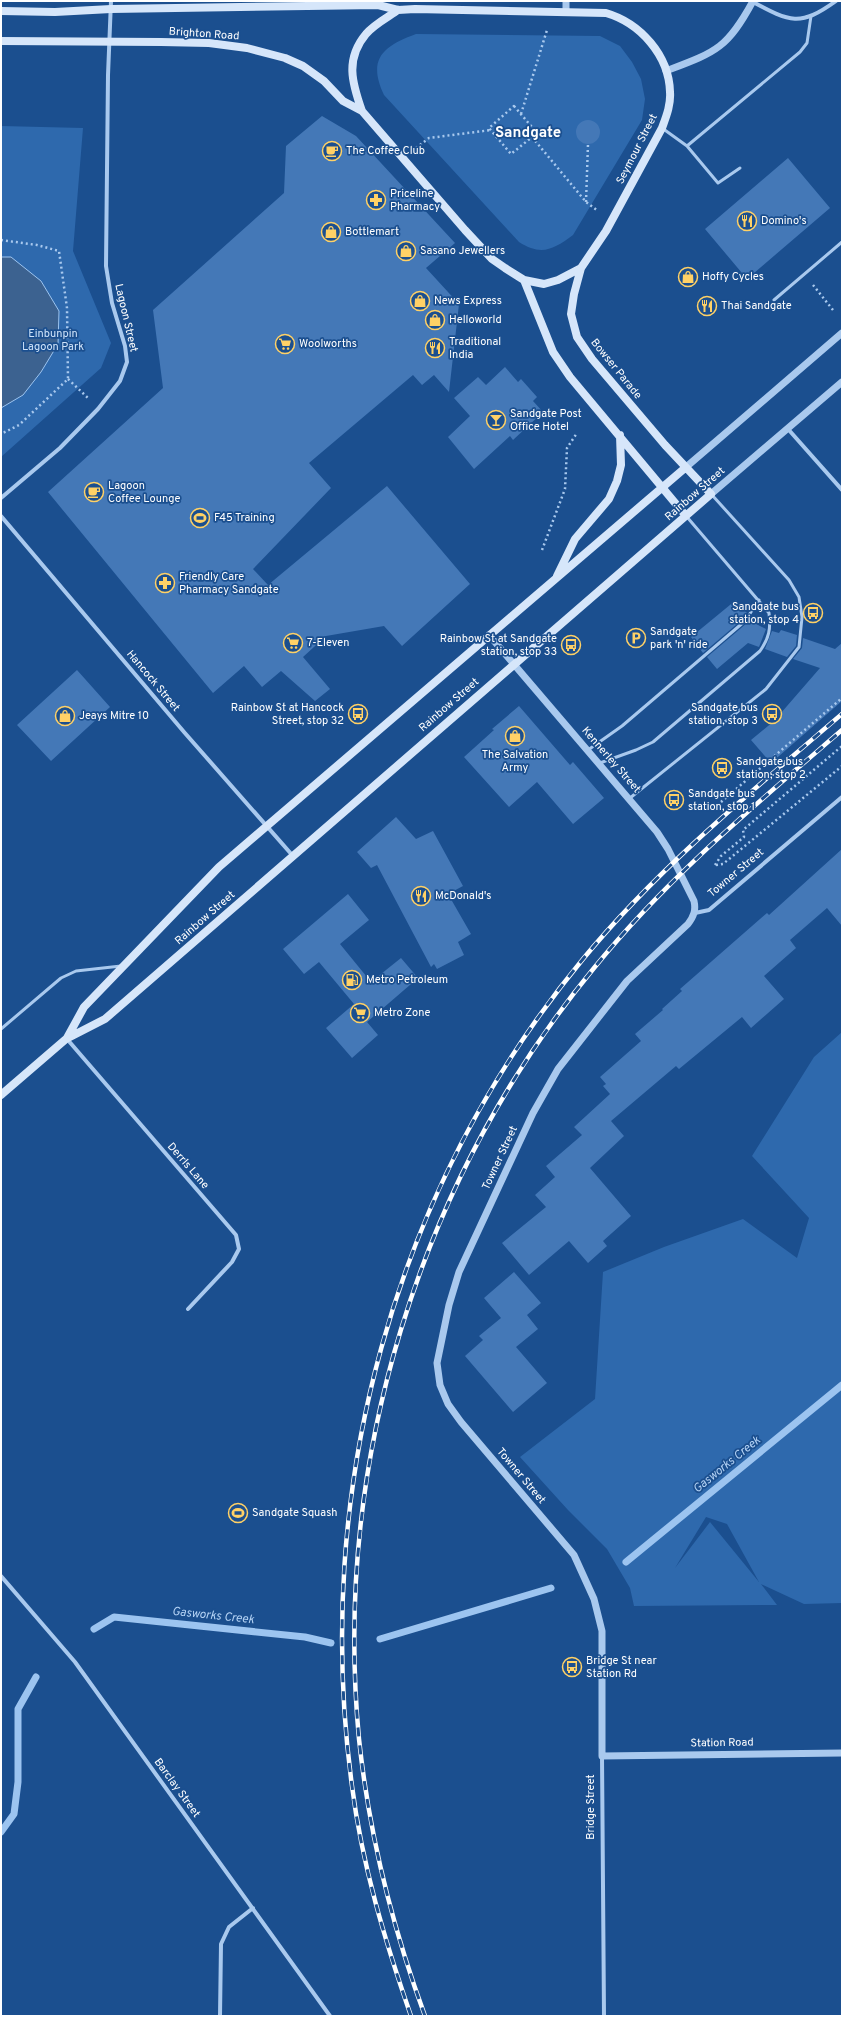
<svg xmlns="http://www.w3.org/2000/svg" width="843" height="2017" viewBox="0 0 843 2017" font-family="Overpass,sans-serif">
<rect width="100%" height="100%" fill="#1b4f8f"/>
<path fill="#2e69ad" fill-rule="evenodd" d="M416 34 600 36 620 46 632 62 641 79 645 99 642 120 573 235C553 250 541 256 519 242L384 95C367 59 383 46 416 34Z
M1 126 83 128 73 251 111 343 101 368 1 457Z
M842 1032V1603L804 1604 761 1584 777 1605 634 1606 630 1588 607 1549 568 1510 520 1457 595 1399 603 1272 664 1247 743 1219 797 1258 809 1218 752 1156 814 1057ZM706 1517 727 1524 759 1582 710 1522 675 1568Z"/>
<path fill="#3c6290" stroke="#9cc4f0" d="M1 257H11L41 281 59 311 58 344 41 372 23 395 1 408Z"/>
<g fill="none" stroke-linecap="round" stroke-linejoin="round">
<path stroke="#9cc4f0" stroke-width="7" d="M626 1562 842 1385
M94 1629 114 1617 305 1637 331 1643
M380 1639 551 1588
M1 1832 14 1814 18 1782V1709L36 1677"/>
</g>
<path fill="#4478b7" d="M322 116 356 136 455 243 426 268 459 304 449 392 434 375 422 385 413 375 309 463 331 488 253 569 268 585 387 486 470 584 402 646 384 626 326 636 303 657 330 689 315 701 281 671 262 687 244 666 213 693 48 492 163 388 153 310 284 193 286 146Z
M576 132a12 12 0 1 1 24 0a12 12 0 1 1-24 0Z
M788 158 830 208 747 279 705 229Z
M505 367 518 382 521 379 537 397 533 401 543 412 513 440 510 436 474 469 448 437 470 416 454 398 478 377 486 385Z
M736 600 747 613 743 619 703 653 691 637Z
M751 617 758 625 766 629 759 647 748 643 717 669 707 657 747 623Z
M781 630 797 635 796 646 787 657 765 649 772 631 779 633Z
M803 638 835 649 842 643V701L771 763 751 740 774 721 820 668 793 659 802 648Z
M77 670 110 707 51 761 17 725Z
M519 706 570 765 573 762 604 798 573 824 537 782 509 807 464 757 494 730 492 729Z
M396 817 416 839 433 831 463 886 448 894 471 934 458 942 464 955 437 969 434 964 431 967 377 865 371 868 357 852Z
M842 849V926L827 908 790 940 796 948 764 976 784 999 751 1028 742 1017 679 1069 676 1066 611 1121 624 1136 590 1168 631 1216 603 1241 607 1246 588 1263 569 1241 529 1275 502 1243 546 1207 535 1195 555 1177 546 1166 582 1135 574 1127 610 1094 603 1086 606 1084 600 1077 641 1041 635 1034 663 1010 662 1009 682 991 680 989 767 913 769 915Z
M348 894 369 920 340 944 371 982 401 958 418 978 367 1022 378 1035 352 1058 326 1028 354 1004 319 962 304 974 283 949Z
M514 1272 541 1303 527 1315 538 1329 516 1347 547 1383 513 1412 465 1356 483 1340 479 1336 501 1318 484 1298Z"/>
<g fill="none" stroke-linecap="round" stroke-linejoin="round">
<path stroke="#a9c9ee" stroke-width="2.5" stroke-dasharray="2 3" stroke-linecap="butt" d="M514 106 537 133 511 154 489 128Z
M521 114 547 30
M532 137 586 202 598 211
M416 148 429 138 491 130
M586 202 588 144
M1 240 37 245 59 251 67 308 68 379 19 425 1 434
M813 285 833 310
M68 379 88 398
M542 550 565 489 567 448 577 433
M721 802 842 698
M715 865 721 856 744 837 743 830 842 746
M716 865 723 864 842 766"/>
<path stroke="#a9c9ee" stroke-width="3" d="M662 128 687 146 718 183 740 168
M687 146 800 52 807 43 811 16
M774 300 842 242
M588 750 622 726 745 621 759 600
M600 763 636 750 653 742 760 651C769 638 771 629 769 613L687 517
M630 798 766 689 799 647 802 617 799 597 789 580 712 495
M1 1029 61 978 76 971 121 966"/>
<path stroke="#a9c9ee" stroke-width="4" d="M753 2C790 22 800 27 836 1
M788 429 842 490
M1 498 60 448 98 409 120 381 127 362 125 346 112 303 106 266 108 75 111 1
M1 516 184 732 293 856
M695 913 709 910 842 797
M67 1039 236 1235 239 1249 232 1262 188 1309
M1 1576 75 1662 330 2016
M602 1756 604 2016
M220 2016 221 1944 229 1927 253 1908"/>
<path stroke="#a9c9ee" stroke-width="7" d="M566 1V12
M666 71C716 52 727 49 753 1
M685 468 842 333
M711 494 842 382
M489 635 657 832 668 849 694 901C696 910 694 916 688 924L627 981 558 1069 533 1113 459 1272 449 1305 437 1363 440 1385 448 1404 461 1422 574 1555 594 1599 602 1631V1756L842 1753"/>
<path stroke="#d6e6fa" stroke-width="8" d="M1 11 55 12 111 9 378 5 398 10 415 9 606 13C640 23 669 55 670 92 671 105 666 117 662 128L606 231 581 268 574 294 571 314 577 337 592 359 665 445 711 494 105 1019 66 1039 1 1095
M1 41 161 42 209 43 247 48 285 58 303 66 324 81 343 101 362 111 465 230 492 259 505 268 524 280 544 284 558 280 581 268
M362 111C352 83 345 59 366 34 373 25 388 17 398 10
M524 280 553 352 570 377 686 516
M557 576 575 539 609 499 617 481 621 465 620 435
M67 1038 84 1007 219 867 685 468"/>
<defs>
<path id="rail" d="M411 2016C385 1941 362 1865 352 1786 312 1491 393 1189 583 959 659 867 752 791 842 714
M425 2016C392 1926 369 1834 359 1739 333 1463 418 1182 594 968 667 878 755 805 842 730"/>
</defs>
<use href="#rail" stroke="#fff" stroke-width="4.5"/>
<use href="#rail" stroke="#1b4f8f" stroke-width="3" stroke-dasharray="9" stroke-linecap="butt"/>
</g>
<defs>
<symbol id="cafe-ring" viewBox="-11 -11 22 22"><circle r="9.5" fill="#1b4f8f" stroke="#ffd166" stroke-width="1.5"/><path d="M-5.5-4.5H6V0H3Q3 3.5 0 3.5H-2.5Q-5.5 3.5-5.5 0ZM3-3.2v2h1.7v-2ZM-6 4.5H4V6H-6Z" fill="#ffd166"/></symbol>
<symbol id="pharmacy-ring" viewBox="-11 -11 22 22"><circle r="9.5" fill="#1b4f8f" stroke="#ffd166" stroke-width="1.5"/><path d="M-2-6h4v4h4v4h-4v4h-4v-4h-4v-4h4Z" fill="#ffd166"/></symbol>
<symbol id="restaurant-ring" viewBox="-11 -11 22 22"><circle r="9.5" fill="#1b4f8f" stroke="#ffd166" stroke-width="1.5"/><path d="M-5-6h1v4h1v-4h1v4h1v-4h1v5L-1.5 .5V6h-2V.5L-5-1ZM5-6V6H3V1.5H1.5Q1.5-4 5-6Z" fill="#ffd166"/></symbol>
<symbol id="shop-ring" viewBox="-11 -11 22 22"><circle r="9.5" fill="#1b4f8f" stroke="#ffd166" stroke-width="1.5"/><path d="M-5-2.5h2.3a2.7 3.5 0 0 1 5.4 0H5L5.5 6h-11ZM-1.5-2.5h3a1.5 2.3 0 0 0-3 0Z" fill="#ffd166"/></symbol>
<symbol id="supermarket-ring" viewBox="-11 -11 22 22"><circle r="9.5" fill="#1b4f8f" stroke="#ffd166" stroke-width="1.5"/><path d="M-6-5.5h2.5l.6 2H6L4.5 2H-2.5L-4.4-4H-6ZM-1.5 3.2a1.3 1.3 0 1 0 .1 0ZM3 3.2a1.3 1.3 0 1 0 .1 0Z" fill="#ffd166"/></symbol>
<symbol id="bar-ring" viewBox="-11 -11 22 22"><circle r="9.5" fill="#1b4f8f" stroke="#ffd166" stroke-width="1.5"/><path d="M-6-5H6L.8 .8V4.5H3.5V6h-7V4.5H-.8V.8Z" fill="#ffd166"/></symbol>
<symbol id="stadium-ring" viewBox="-11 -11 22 22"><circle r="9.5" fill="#1b4f8f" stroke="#ffd166" stroke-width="1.5"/><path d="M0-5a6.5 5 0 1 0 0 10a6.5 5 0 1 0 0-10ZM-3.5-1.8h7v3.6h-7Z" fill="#ffd166"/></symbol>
<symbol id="bus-ring" viewBox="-11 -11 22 22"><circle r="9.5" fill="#1b4f8f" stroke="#ffd166" stroke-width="1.5"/><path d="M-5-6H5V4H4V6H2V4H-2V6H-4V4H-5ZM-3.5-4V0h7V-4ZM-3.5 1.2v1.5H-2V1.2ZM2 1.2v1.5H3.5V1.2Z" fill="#ffd166"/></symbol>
<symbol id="parking-ring" viewBox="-11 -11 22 22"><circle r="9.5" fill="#1b4f8f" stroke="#ffd166" stroke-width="1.5"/><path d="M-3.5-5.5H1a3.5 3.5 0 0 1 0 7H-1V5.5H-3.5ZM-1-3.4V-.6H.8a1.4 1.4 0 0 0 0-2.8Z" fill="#ffd166"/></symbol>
<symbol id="fuel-ring" viewBox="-11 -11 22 22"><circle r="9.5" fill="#1b4f8f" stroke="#ffd166" stroke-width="1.5"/><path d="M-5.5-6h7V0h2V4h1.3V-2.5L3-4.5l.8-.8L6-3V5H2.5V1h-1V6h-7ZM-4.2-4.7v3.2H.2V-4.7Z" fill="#ffd166"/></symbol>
</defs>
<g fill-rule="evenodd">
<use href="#cafe-ring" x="321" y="140" width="22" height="22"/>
<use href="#pharmacy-ring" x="365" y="189" width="22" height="22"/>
<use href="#restaurant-ring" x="736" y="210" width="22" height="22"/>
<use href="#shop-ring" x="320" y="221" width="22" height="22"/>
<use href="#shop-ring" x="395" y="240" width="22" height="22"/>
<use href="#shop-ring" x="677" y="266" width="22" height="22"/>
<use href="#shop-ring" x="409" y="290" width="22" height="22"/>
<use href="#restaurant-ring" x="696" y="295" width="22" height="22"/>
<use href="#shop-ring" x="424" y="309" width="22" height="22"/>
<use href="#supermarket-ring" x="274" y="333" width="22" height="22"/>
<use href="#restaurant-ring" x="424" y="337" width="22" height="22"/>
<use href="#bar-ring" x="485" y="409" width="22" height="22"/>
<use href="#cafe-ring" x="83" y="481" width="22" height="22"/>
<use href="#stadium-ring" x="189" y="507" width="22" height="22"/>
<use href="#pharmacy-ring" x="154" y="572" width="22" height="22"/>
<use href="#bus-ring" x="802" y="602" width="22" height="22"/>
<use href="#parking-ring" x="625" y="627" width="22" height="22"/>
<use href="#supermarket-ring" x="282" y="632" width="22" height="22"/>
<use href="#bus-ring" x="560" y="634" width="22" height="22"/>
<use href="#bus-ring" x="347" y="703" width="22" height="22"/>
<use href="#bus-ring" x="761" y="703" width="22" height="22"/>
<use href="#shop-ring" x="54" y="705" width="22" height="22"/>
<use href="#shop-ring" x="504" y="725" width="22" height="22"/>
<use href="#bus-ring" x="711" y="757" width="22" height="22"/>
<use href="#bus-ring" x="663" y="789" width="22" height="22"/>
<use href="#restaurant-ring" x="410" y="885" width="22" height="22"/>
<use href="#fuel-ring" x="341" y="969" width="22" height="22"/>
<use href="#supermarket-ring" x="349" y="1002" width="22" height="22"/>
<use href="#stadium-ring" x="227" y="1502" width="22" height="22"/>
<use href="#bus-ring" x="561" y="1656" width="22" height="22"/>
</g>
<g text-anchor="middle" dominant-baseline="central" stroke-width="3.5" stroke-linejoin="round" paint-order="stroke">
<g font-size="11" fill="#fff" stroke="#1b4f8f">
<text transform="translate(204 34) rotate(4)">Brighton Road</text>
<text transform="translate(637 149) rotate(-63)">Seymour Street</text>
<text transform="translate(126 318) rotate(77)">Lagoon Street</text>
<text transform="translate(616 369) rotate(51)">Bowser Parade</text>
<text transform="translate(695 494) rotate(-41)">Rainbow Street</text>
<text transform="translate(153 681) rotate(50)">Hancock Street</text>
<text transform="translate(449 705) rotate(-41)">Rainbow Street</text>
<text transform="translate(611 760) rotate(49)">Kennerley Street</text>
<text transform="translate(736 873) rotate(-40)">Towner Street</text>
<text transform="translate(205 918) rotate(-41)">Rainbow Street</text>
<text transform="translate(500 1158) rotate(-65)">Towner Street</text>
<text transform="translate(188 1166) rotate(49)">Derrls Lane</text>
<text transform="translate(521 1476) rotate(50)">Towner Street</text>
<text transform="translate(722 1743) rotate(-1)">Station Road</text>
<text transform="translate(177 1788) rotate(54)">Barclay Street</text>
<text transform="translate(591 1807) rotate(-90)">Bridge Street</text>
</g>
<g font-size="11" fill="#fff" stroke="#1b4f8f" text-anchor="start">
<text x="346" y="151">The Coffee Club</text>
<text x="390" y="194">Priceline<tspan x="390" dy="13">Pharmacy</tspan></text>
<text x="761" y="221">Domino's</text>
<text x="345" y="232">Bottlemart</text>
<text x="420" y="251">Sasano Jewellers</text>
<text x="702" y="277">Hoffy Cycles</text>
<text x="434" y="301">News Express</text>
<text x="721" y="306">Thai Sandgate</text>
<text x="449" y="320">Helloworld</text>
<text x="449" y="342">Traditional<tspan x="449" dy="13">India</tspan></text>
<text x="299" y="344">Woolworths</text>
<text x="510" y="414">Sandgate Post<tspan x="510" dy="13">Office Hotel</tspan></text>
<text x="108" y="486">Lagoon<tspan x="108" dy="13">Coffee Lounge</tspan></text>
<text x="214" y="518">F45 Training</text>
<text x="179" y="577">Friendly Care<tspan x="179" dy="13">Pharmacy Sandgate</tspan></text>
<text x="799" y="607" text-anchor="end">Sandgate bus<tspan x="799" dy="13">station, stop 4</tspan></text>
<text x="650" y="632">Sandgate<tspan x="650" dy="13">park 'n' ride</tspan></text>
<text x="557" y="639" text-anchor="end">Rainbow St at Sandgate<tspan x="557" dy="13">station, stop 33</tspan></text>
<text x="307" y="643">7-Eleven</text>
<text x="344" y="708" text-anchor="end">Rainbow St at Hancock<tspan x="344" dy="13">Street, stop 32</tspan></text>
<text x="758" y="708" text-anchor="end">Sandgate bus<tspan x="758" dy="13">station, stop 3</tspan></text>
<text x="79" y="716">Jeays Mitre 10</text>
<text x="515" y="755" text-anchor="middle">The Salvation<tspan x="515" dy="13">Army</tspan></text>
<text x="736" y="762">Sandgate bus<tspan x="736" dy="13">station, stop 2</tspan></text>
<text x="688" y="794">Sandgate bus<tspan x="688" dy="13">station, stop 1</tspan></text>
<text x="435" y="896">McDonald's</text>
<text x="366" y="980">Metro Petroleum</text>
<text x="374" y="1013">Metro Zone</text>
<text x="252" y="1513">Sandgate Squash</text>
<text x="586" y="1661">Bridge St near<tspan x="586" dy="13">Station Rd</tspan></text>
</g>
<g font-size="11" fill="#cfe3fa" stroke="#1b4f8f">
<text x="53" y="334">Einbunpin<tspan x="53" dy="13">Lagoon Park</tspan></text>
</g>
<g font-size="12" font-style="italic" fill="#b5d3f5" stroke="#1b4f8f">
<text transform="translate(727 1465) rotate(-39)">Gasworks Creek</text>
<text transform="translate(213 1616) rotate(6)">Gasworks Creek</text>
</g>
<g font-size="15" font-weight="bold" fill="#fff" stroke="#1b4f8f">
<text x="528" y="133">Sandgate</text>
</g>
</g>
<rect width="843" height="2017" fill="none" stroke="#ffffff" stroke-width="4"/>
</svg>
